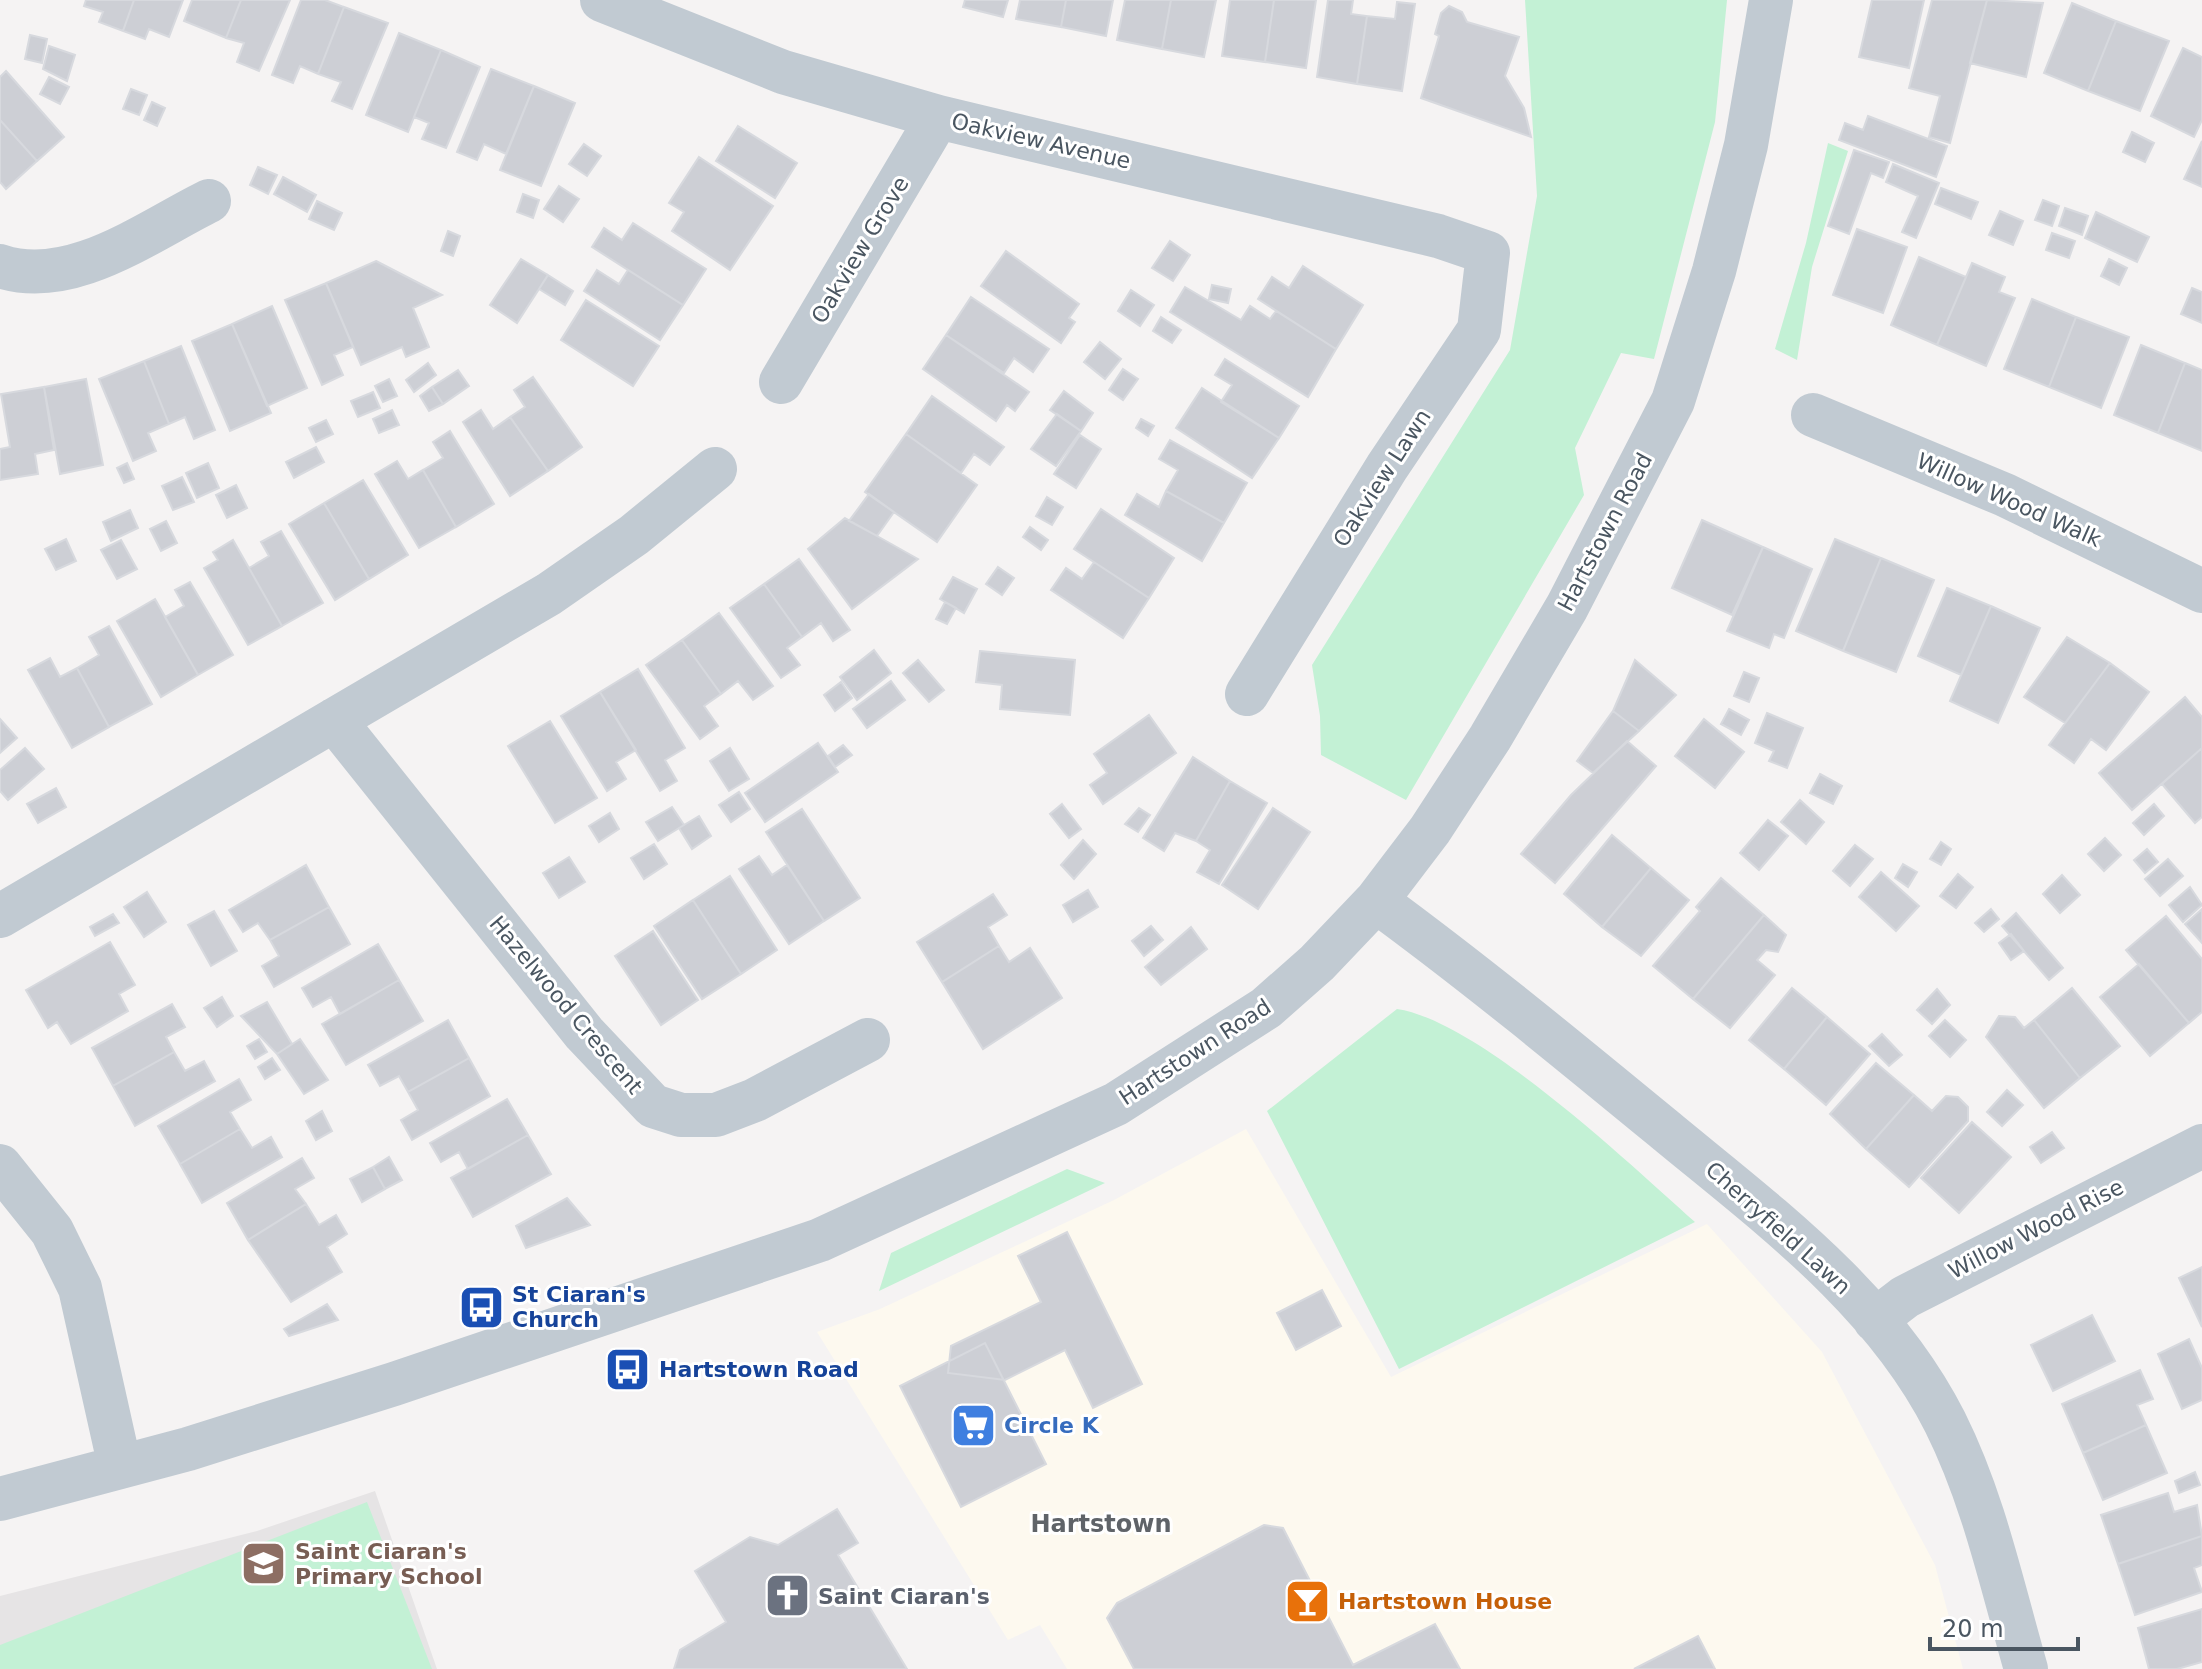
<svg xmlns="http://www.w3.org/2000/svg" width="2202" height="1669" viewBox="0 0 2202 1669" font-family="'DejaVu Sans',sans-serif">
<rect width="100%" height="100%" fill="#f5f3f3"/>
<path fill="#fdf9ef" d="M1246 1129 1391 1377 1707 1224 1822 1352 1935 1565 1963 1669H1067L1040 1625 1008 1640 817 1332 880 1309 1114 1200Z"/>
<path fill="#e6e4e5" d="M375 1491 437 1669H0V1596L257 1531Z"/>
<path fill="#c3f1d5" d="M1525 0H1727L1715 122 1654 359 1621 353 1575 448 1584 495 1406 800 1321 755 1320 716 1312 665 1510 350 1537 196Z
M1828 143 1848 151 1812 267 1797 360 1775 349 1806 243Z
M1397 1009C1479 1021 1630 1164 1695 1222L1399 1369 1267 1111Z
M1067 1169 1105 1183 879 1291 891 1253Z
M367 1502 432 1669H0V1645Z"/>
<path fill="#cdcfd5" stroke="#d7d9de" stroke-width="2" d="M86 0H134L123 31 99 22 103 12 84 6Z
M134 0H183L169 37 149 29 145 39 123 31Z
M192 0H241L226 38 184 21Z
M241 0H290L259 71 237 62 244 43 226 38Z
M301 0H325L344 7 318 74 300 66 293 83 272 75Z
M965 0H1008L1003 17 963 7Z
M1020 0H1066L1061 27 1016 19Z
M1066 0H1113L1106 36 1061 27Z
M1125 0H1171L1162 49 1117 40Z
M1171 0H1216L1204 57 1162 49Z
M1230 0H1274L1265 62 1222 56Z
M1274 0H1316L1306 68 1265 62Z
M1328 0H1353L1351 14 1367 16 1357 84 1317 77Z
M1872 0H1924L1909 68 1859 57Z
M1932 0H1987L1950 143 1929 137 1940 96 1909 88Z
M1987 0 2043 3 2026 77 1970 63Z
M1397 2 1415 4 1402 91 1357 84 1367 16 1395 19Z
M2072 3 2116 21 2088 91 2044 73Z
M1449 6 1462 12 1467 22 1519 37 1505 76 1524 108 1531 137 1421 98 1439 36 1435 34 1441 13Z
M344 7 388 23 352 109 332 101 341 82 318 74Z
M2116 21 2169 41 2140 111 2088 91Z
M399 33 441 50 408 132 366 115Z
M30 35 47 39 42 63 25 59Z
M49 46 75 55 67 81 43 69Z
M2183 48 2202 57V120L2194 137 2151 116Z
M441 50 480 67 446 148 422 139 429 123 414 117Z
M491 69 534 86 506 154 484 144 477 160 457 152Z
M6 71 64 137 37 161 0 120V77Z
M49 77 69 87 60 104 40 94Z
M534 86 575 103 541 186 500 170Z
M131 89 147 95 139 115 123 109Z
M152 102 165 108 157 126 144 120Z
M1868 116 1947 146 1936 177 1839 140 1845 123 1863 130Z
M0 120 37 161 6 189 0 182Z
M738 126 797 163 775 198 716 161Z
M2132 132 2154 143 2145 162 2123 152Z
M2202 141V187L2184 179Z
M584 144 601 156 587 176 569 164Z
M1854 150 1889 162 1883 178 1871 173 1849 234 1828 226Z
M699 157 773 206 730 270 672 231 684 212 669 203Z
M1893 164 1939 183 1916 238 1902 232 1918 196 1886 182Z
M258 167 277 175 268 194 250 185Z
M283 177 316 195 307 212 274 194Z
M559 186 579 199 563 222 544 209Z
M1941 188 1978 202 1971 219 1935 204Z
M523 194 539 200 533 218 517 212Z
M2043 200 2059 206 2052 226 2035 220Z
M317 201 342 213 334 230 309 219Z
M2065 208 2088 216 2082 235 2059 226Z
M2000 211 2023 221 2013 245 1989 235Z
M2096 212 2149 237 2137 262 2085 238Z
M633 223 706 269 683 305 592 247 604 228 622 240Z
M1857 229 1907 247 1883 313 1833 295Z
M448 231 460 236 453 256 441 251Z
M2052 233 2075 241 2069 258 2046 250Z
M1170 241 1190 255 1173 281 1152 268Z
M1006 251 1079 304 1069 318 1075 322 1061 343 981 286Z
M1919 257 1966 277 1937 345 1891 325Z
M521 259 548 275 517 323 490 305Z
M2109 259 2127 268 2119 285 2101 276Z
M376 261 442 295 413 308 429 347 406 357 402 347 361 365 326 283Z
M1972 263 2005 277 1999 292 2015 298 1986 366 1937 345Z
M1303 266 1363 305 1336 349 1258 299 1272 277 1289 288Z
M597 270 619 284 628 270 683 305 660 340 584 291Z
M548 275 573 291 565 305 539 289Z
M326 283 353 347 334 355 343 375 322 385 285 300Z
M1212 285 1231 289 1228 303 1209 299Z
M1185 287 1241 320 1250 306 1270 319 1276 311 1336 349 1308 397 1170 312Z
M2192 288 2202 292V323L2181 314Z
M1131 290 1154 305 1140 326 1118 311Z
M971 297 1049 349 1033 372 1014 358 1004 373 946 335Z
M2032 299 2076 317 2049 387 2004 369Z
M586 300 659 346 633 386 561 340Z
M272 306 307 388 267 406 232 324Z
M1161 317 1181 330 1172 343 1153 331Z
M2076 317 2129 337 2101 408 2049 387Z
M232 324 271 413 230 431 192 341Z
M946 335 1029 392 1015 411 1007 405 996 421 923 369Z
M1100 342 1121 359 1105 379 1084 362Z
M2141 345 2185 363 2158 433 2114 415Z
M181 346 215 430 194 439 185 417 169 424 144 361Z
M1225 359 1299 406 1279 438 1221 402 1232 385 1215 375Z
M144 361 169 424 148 433 156 451 133 461 99 379Z
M428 363 436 375 414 392 406 380Z
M2185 363 2202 370V451L2158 433Z
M1123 369 1138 379 1123 400 1109 390Z
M458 370 469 386 443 404 432 387Z
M533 377 582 447 548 471 510 417 525 407 514 390Z
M86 379 103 465 60 474 44 387Z
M389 379 397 396 383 402 375 386Z
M44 387 54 450 35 454 38 474 0 480V449L10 447 1 394Z
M432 387 443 404 429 411 420 396Z
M1202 388 1279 438 1252 478 1176 428Z
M1064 391 1093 413 1081 431 1050 410Z
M373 392 380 408 358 417 351 401Z
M932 396 1004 447 990 465 974 454 961 473 906 434Z
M392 410 399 425 379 433 373 419Z
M481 410 493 429 510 417 548 471 510 496 463 422Z
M1057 414 1081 431 1056 466 1031 449Z
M1141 419 1154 426 1148 436 1136 428Z
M326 420 333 434 316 442 309 428Z
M450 431 494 504 456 527 423 470 443 458 433 442Z
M906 434 977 485 937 542 865 492Z
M1080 435 1101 449 1076 488 1054 474Z
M1170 440 1247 483 1224 523 1166 491 1178 470 1159 459Z
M316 447 324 462 294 478 286 462Z
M397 461 408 479 423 470 456 527 419 548 375 474Z
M127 463 134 479 124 483 117 468Z
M208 463 219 488 197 498 186 473Z
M182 477 194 502 173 510 162 486Z
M363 480 408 555 369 579 324 503Z
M236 485 247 508 227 518 216 495Z
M1166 491 1224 523 1202 561 1125 515 1137 494 1159 507Z
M869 494 894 512 877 536 849 521Z
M1047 497 1063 507 1052 525 1036 516Z
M324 503 369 579 335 600 289 524Z
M1101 509 1174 558 1149 598 1074 549Z
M130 510 138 528 111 541 103 522Z
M845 518 918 559 852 609 808 549Z
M1702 520 1763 547 1732 615 1672 588Z
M166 521 177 543 161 551 150 529Z
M1030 527 1048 540 1041 550 1023 537Z
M281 531 323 603 282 626 249 568 269 556 261 542Z
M66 539 76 561 56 570 45 549Z
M1835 539 1881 558 1843 651 1796 631Z
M121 540 137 569 117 579 101 550Z
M233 540 282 626 248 645 204 568 218 560 213 552Z
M1763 547 1812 569 1784 638 1774 634 1769 648 1727 631Z
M1881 558 1934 580 1896 672 1843 651Z
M799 559 850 630 833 641 821 623 802 637 764 584Z
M1094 562 1149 598 1123 638 1051 590 1066 568 1082 579Z
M998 567 1014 578 1002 595 986 584Z
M953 577 977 589 964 613 940 599Z
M190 582 233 655 198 675 165 617 184 606 175 590Z
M764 584 802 637 787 648 800 665 781 678 730 608Z
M1947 588 1991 606 1961 675 1918 656Z
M155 599 198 675 161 697 117 621Z
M945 602 956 608 947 624 936 619Z
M1991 606 2040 628 1998 723 1950 701Z
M719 613 773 686 753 700 738 681 721 694 682 640Z
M109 626 152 704 109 727 77 668 99 655 89 637Z
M2067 637 2110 663 2065 723 2024 697Z
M682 640 721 694 704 706 718 726 700 739 646 665Z
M874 650 891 673 857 700 840 677Z
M980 651 1075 660 1070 715 1000 709 1002 685 976 682Z
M50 658 60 677 77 668 109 727 72 748 28 670Z
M918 660 944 690 929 702 903 673Z
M1635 660 1676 695 1639 731 1613 711Z
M2110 663 2149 692 2106 750 2091 739 2074 763 2049 745Z
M638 669 685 748 665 760 677 781 660 791 600 692Z
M1744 672 1759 678 1749 702 1734 696Z
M891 681 905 700 867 728 853 709Z
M841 682 852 698 835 711 824 695Z
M600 692 636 750 616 762 626 779 607 791 561 716Z
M2185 697 2202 717V748L2132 810 2099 773Z
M1729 709 1749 720 1741 735 1721 724Z
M1613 711 1639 731 1593 773 1577 761Z
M1767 713 1803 728 1787 768 1769 761 1774 751 1755 743Z
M1149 715 1176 753 1103 804 1090 785 1107 773 1094 754Z
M0 719 17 738 0 753Z
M1704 719 1744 752 1715 788 1675 756Z
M550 721 597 798 555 823 508 746Z
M1627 741 1656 766 1555 883 1521 854 1571 795Z
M818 743 838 772 765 822 745 793Z
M843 745 852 755 835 767 828 756Z
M25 748 44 769 8 800 0 791V770Z
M730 748 749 779 729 791 710 761Z
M2202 748V817L2195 823 2162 784Z
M1193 757 1230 781 1196 841 1175 833 1164 851 1143 838Z
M1820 774 1842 786 1833 804 1810 793Z
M1230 781 1267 803 1219 884 1197 872 1210 850 1196 841Z
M56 788 66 807 38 823 27 804Z
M739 792 750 809 731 822 719 805Z
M1800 800 1824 822 1806 844 1781 822Z
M1062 804 1081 829 1069 838 1050 814Z
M2154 804 2164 816 2144 835 2133 823Z
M672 807 684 825 658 841 646 822Z
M1139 808 1150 815 1138 832 1125 824Z
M1273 808 1310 832 1258 909 1222 885Z
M802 809 860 898 824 921 766 832Z
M610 813 619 829 599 842 589 826Z
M699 816 711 836 692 849 679 828Z
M1768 820 1788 836 1759 870 1740 853Z
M1612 835 1651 868 1602 927 1564 894Z
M2105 838 2121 855 2104 871 2088 854Z
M1083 840 1096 854 1074 879 1061 865Z
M1941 842 1951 849 1941 865 1930 859Z
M654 844 667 864 644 879 631 858Z
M1855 845 1873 859 1850 886 1833 871Z
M2147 849 2158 862 2145 873 2134 860Z
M759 856 772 875 787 865 824 921 789 944 739 869Z
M569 857 585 882 559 898 543 873Z
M2168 859 2183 876 2160 896 2145 879Z
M1903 864 1917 872 1908 887 1895 878Z
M306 865 329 907 270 940 258 923 243 932 229 910Z
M1651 868 1689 900 1641 956 1602 927Z
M1881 872 1919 906 1896 931 1859 897Z
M1958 874 1973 887 1956 908 1940 896Z
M2062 875 2080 895 2060 913 2043 894Z
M730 876 777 950 741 974 693 900Z
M1721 878 1764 915 1693 999 1653 966 1700 911 1696 907Z
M2190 887 2202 905 2183 922 2169 905Z
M1088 890 1098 907 1073 922 1063 905Z
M147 892 166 922 144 937 124 907Z
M993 894 1007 915 988 927 999 946 942 982 917 942Z
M693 900 741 974 702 999 654 926Z
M329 907 350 944 274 987 262 966 279 956 270 940Z
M1991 909 1999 919 1984 932 1975 923Z
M2202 909V943L2185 924Z
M214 911 237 951 211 966 188 925Z
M2016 913 2063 968 2049 980 2002 926Z
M113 914 119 923 95 936 90 927Z
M1764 915 1786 935 1778 952 1766 950 1757 960 1775 975 1730 1028 1693 999Z
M2166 916 2202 959V1012L2189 1023 2126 950Z
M1151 926 1163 940 1144 956 1132 941Z
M1191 927 1207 949 1161 985 1145 967Z
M653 931 698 1000 661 1025 615 956Z
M2011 934 2024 951 2011 960 1999 943Z
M110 942 135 985 119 994 128 1011 71 1044 57 1022 48 1028 26 990Z
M378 944 399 980 340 1014 331 997 313 1007 302 988Z
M999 946 1009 962 1030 948 1062 998 983 1049 942 982Z
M2139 964 2189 1023 2150 1056 2100 997Z
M399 980 423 1021 346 1065 322 1024Z
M1792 988 1827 1017 1784 1069 1749 1040Z
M2072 988 2120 1046 2080 1078 2034 1020Z
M1937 989 1950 1005 1932 1024 1917 1010Z
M222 997 233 1016 217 1027 204 1008Z
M267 1002 292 1044 277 1054 241 1016Z
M172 1004 185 1027 166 1037 174 1052 113 1086 92 1048Z
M1999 1016 2015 1017 2024 1028 2034 1020 2080 1078 2044 1108 1986 1037Z
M1827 1017 1870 1054 1826 1105 1784 1069Z
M448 1020 469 1058 408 1092 399 1076 380 1086 368 1065Z
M1945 1020 1966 1040 1950 1057 1929 1036Z
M1882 1034 1902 1055 1889 1066 1869 1046Z
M259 1039 267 1052 255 1059 247 1046Z
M300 1039 328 1080 304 1094 277 1054Z
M174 1052 185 1071 204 1061 215 1081 135 1126 113 1086Z
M272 1058 280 1070 265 1079 258 1067Z
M469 1058 490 1096 412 1140 401 1120 418 1110 408 1092Z
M1876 1063 1914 1095 1866 1149 1830 1114Z
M239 1079 251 1100 230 1112 240 1129 180 1164 158 1126Z
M2007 1090 2023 1105 2002 1126 1987 1112Z
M1914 1095 1932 1111 1946 1096 1958 1097 1968 1107V1121L1909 1187 1866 1149Z
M507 1099 528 1135 468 1169 459 1152 441 1162 430 1143Z
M322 1111 332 1131 316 1140 306 1121Z
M1972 1122 2011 1157 1959 1213 1921 1178Z
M240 1129 252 1148 271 1137 282 1157 202 1203 180 1164Z
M2052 1132 2064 1148 2041 1163 2030 1147Z
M528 1135 551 1174 473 1217 451 1178Z
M389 1157 402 1180 385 1189 373 1167Z
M302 1158 314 1178 295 1189 306 1204 248 1240 227 1203Z
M373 1167 385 1189 362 1202 350 1179Z
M567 1198 590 1225 526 1248 516 1226Z
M306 1204 319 1225 336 1215 347 1234 327 1247 342 1272 291 1302 248 1240Z
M1067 1232 1142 1384 1093 1408 1065 1350 1005 1380 948 1373 951 1346 1041 1302 1018 1256Z
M2202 1267V1327L2179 1278Z
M1322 1290 1341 1326 1296 1350 1277 1313Z
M327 1304 338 1320 289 1336 284 1329Z
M2092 1315 2115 1361 2053 1391 2031 1345Z
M2189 1339 2202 1368V1400L2182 1409 2158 1354Z
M985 1343 1046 1464 961 1507 900 1386Z
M2140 1370 2153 1399 2137 1405 2146 1425 2083 1453 2062 1404Z
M2146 1425 2167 1473 2103 1500 2083 1453Z
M2195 1472 2200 1485 2179 1493 2175 1481Z
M2168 1493 2174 1512 2197 1505 2202 1536 2118 1564 2101 1515Z
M837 1509 858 1543 838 1555 907 1669H674L680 1650 726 1622 695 1571 750 1537 778 1545Z
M1264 1525 1283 1528 1353 1665 1435 1624 1460 1669H1134L1107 1618 1117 1603Z
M2202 1536V1565L2194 1568 2202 1592 2135 1615 2118 1564Z
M2202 1609V1662L2177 1669H2149L2138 1628Z
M1698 1636 1715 1669H1634Z"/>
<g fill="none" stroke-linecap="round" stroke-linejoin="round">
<path stroke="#c1cad2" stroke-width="44" d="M602 0 783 72 938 117 1438 236 1488 253 1479 330 1387 467 1247 694
M0 266C71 290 148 231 209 201
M781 382 938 117
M1813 415 2005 495 2202 591
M334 720 584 1033 653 1106 681 1115H716L755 1100 868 1040
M1376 901C1477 975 1574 1055 1670 1134 1772 1218 1884 1301 1945 1422 1984 1500 2002 1586 2026 1669
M0 916 549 594 634 535 715 469
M0 1166 52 1231 80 1288 120 1467
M1875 1320 1905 1297 2202 1146
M0 1499 188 1449 394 1384 820 1240 1116 1104 1266 1008 1317 963 1376 901 1430 830 1490 738 1567 607 1673 401 1714 271 1746 145 1771 0"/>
</g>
<defs>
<symbol id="bus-square" viewBox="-11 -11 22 22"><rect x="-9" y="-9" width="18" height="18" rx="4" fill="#1a4fb4" stroke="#fff"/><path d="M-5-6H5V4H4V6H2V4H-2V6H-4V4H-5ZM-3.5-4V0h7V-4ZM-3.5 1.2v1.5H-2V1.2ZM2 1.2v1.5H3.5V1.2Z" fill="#fff"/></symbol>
<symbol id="supermarket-square" viewBox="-11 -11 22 22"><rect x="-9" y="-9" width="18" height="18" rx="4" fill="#3f7fe0" stroke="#fff"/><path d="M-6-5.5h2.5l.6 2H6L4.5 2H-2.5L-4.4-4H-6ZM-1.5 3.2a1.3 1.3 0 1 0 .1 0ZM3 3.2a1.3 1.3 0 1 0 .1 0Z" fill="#fff"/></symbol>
<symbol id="school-square" viewBox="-11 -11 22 22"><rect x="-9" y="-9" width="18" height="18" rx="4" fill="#8d6e63" stroke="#fff"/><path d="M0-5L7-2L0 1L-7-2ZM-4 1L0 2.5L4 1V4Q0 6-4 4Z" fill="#fff"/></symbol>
<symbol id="church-square" viewBox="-11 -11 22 22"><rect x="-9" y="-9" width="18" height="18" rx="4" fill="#6b7280" stroke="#fff"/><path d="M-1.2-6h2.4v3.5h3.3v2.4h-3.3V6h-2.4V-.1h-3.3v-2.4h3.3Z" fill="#fff"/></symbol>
<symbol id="bar-square" viewBox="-11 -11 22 22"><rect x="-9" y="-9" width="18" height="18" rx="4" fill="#e8710a" stroke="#fff"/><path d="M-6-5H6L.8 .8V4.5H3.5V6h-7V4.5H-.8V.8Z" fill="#fff"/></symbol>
</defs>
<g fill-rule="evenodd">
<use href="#bus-square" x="456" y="1282" width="51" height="51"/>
<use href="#bus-square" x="602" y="1344" width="51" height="51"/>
<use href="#supermarket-square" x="948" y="1400" width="51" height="51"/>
<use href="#school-square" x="238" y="1538" width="51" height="51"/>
<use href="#church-square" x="762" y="1570" width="51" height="51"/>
<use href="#bar-square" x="1282" y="1576" width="51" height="51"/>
</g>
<g text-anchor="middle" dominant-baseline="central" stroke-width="6" stroke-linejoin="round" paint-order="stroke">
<g font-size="22" fill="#4a5661" stroke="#fff">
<text transform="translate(1041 141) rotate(13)">Oakview Avenue</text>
<text transform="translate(860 250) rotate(-59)">Oakview Grove</text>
<text transform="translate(1382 478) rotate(-57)">Oakview Lawn</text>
<text transform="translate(2009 500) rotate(24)">Willow Wood Walk</text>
<text transform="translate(1605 532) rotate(-62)">Hartstown Road</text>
<text transform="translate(566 1005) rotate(50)">Hazelwood Crescent</text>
<text transform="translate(1195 1052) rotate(-33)">Hartstown Road</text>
<text transform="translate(1778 1228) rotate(42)">Cherryfield Lawn</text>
<text transform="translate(2036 1229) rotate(-27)">Willow Wood Rise</text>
</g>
<g font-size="22" font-weight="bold" fill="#164399" stroke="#fff" text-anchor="start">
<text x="512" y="1294">St Ciaran's<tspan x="512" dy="25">Church</tspan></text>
<text x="659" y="1369">Hartstown Road</text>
</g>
<g font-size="22" font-weight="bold" fill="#366cbe" stroke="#fff" text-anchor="start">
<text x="1004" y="1425">Circle K</text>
</g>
<g font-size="22" font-weight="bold" fill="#785e54" stroke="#fff" text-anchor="start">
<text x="295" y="1551">Saint Ciaran's<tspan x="295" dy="25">Primary School</tspan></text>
</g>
<g font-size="22" font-weight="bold" fill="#5b616d" stroke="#fff" text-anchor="start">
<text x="818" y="1596">Saint Ciaran's</text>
</g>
<g font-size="22" font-weight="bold" fill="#c56008" stroke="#fff" text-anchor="start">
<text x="1338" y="1601">Hartstown House</text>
</g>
<g font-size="24" font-weight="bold" fill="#5f6368" stroke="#fff">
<text x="1101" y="1524">Hartstown</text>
</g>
</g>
<path d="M1930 1637v12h148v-12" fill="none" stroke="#4a5661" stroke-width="4"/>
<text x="1942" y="1637" font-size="24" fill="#4a5661" stroke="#ffffff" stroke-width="6" paint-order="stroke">20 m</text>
</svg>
